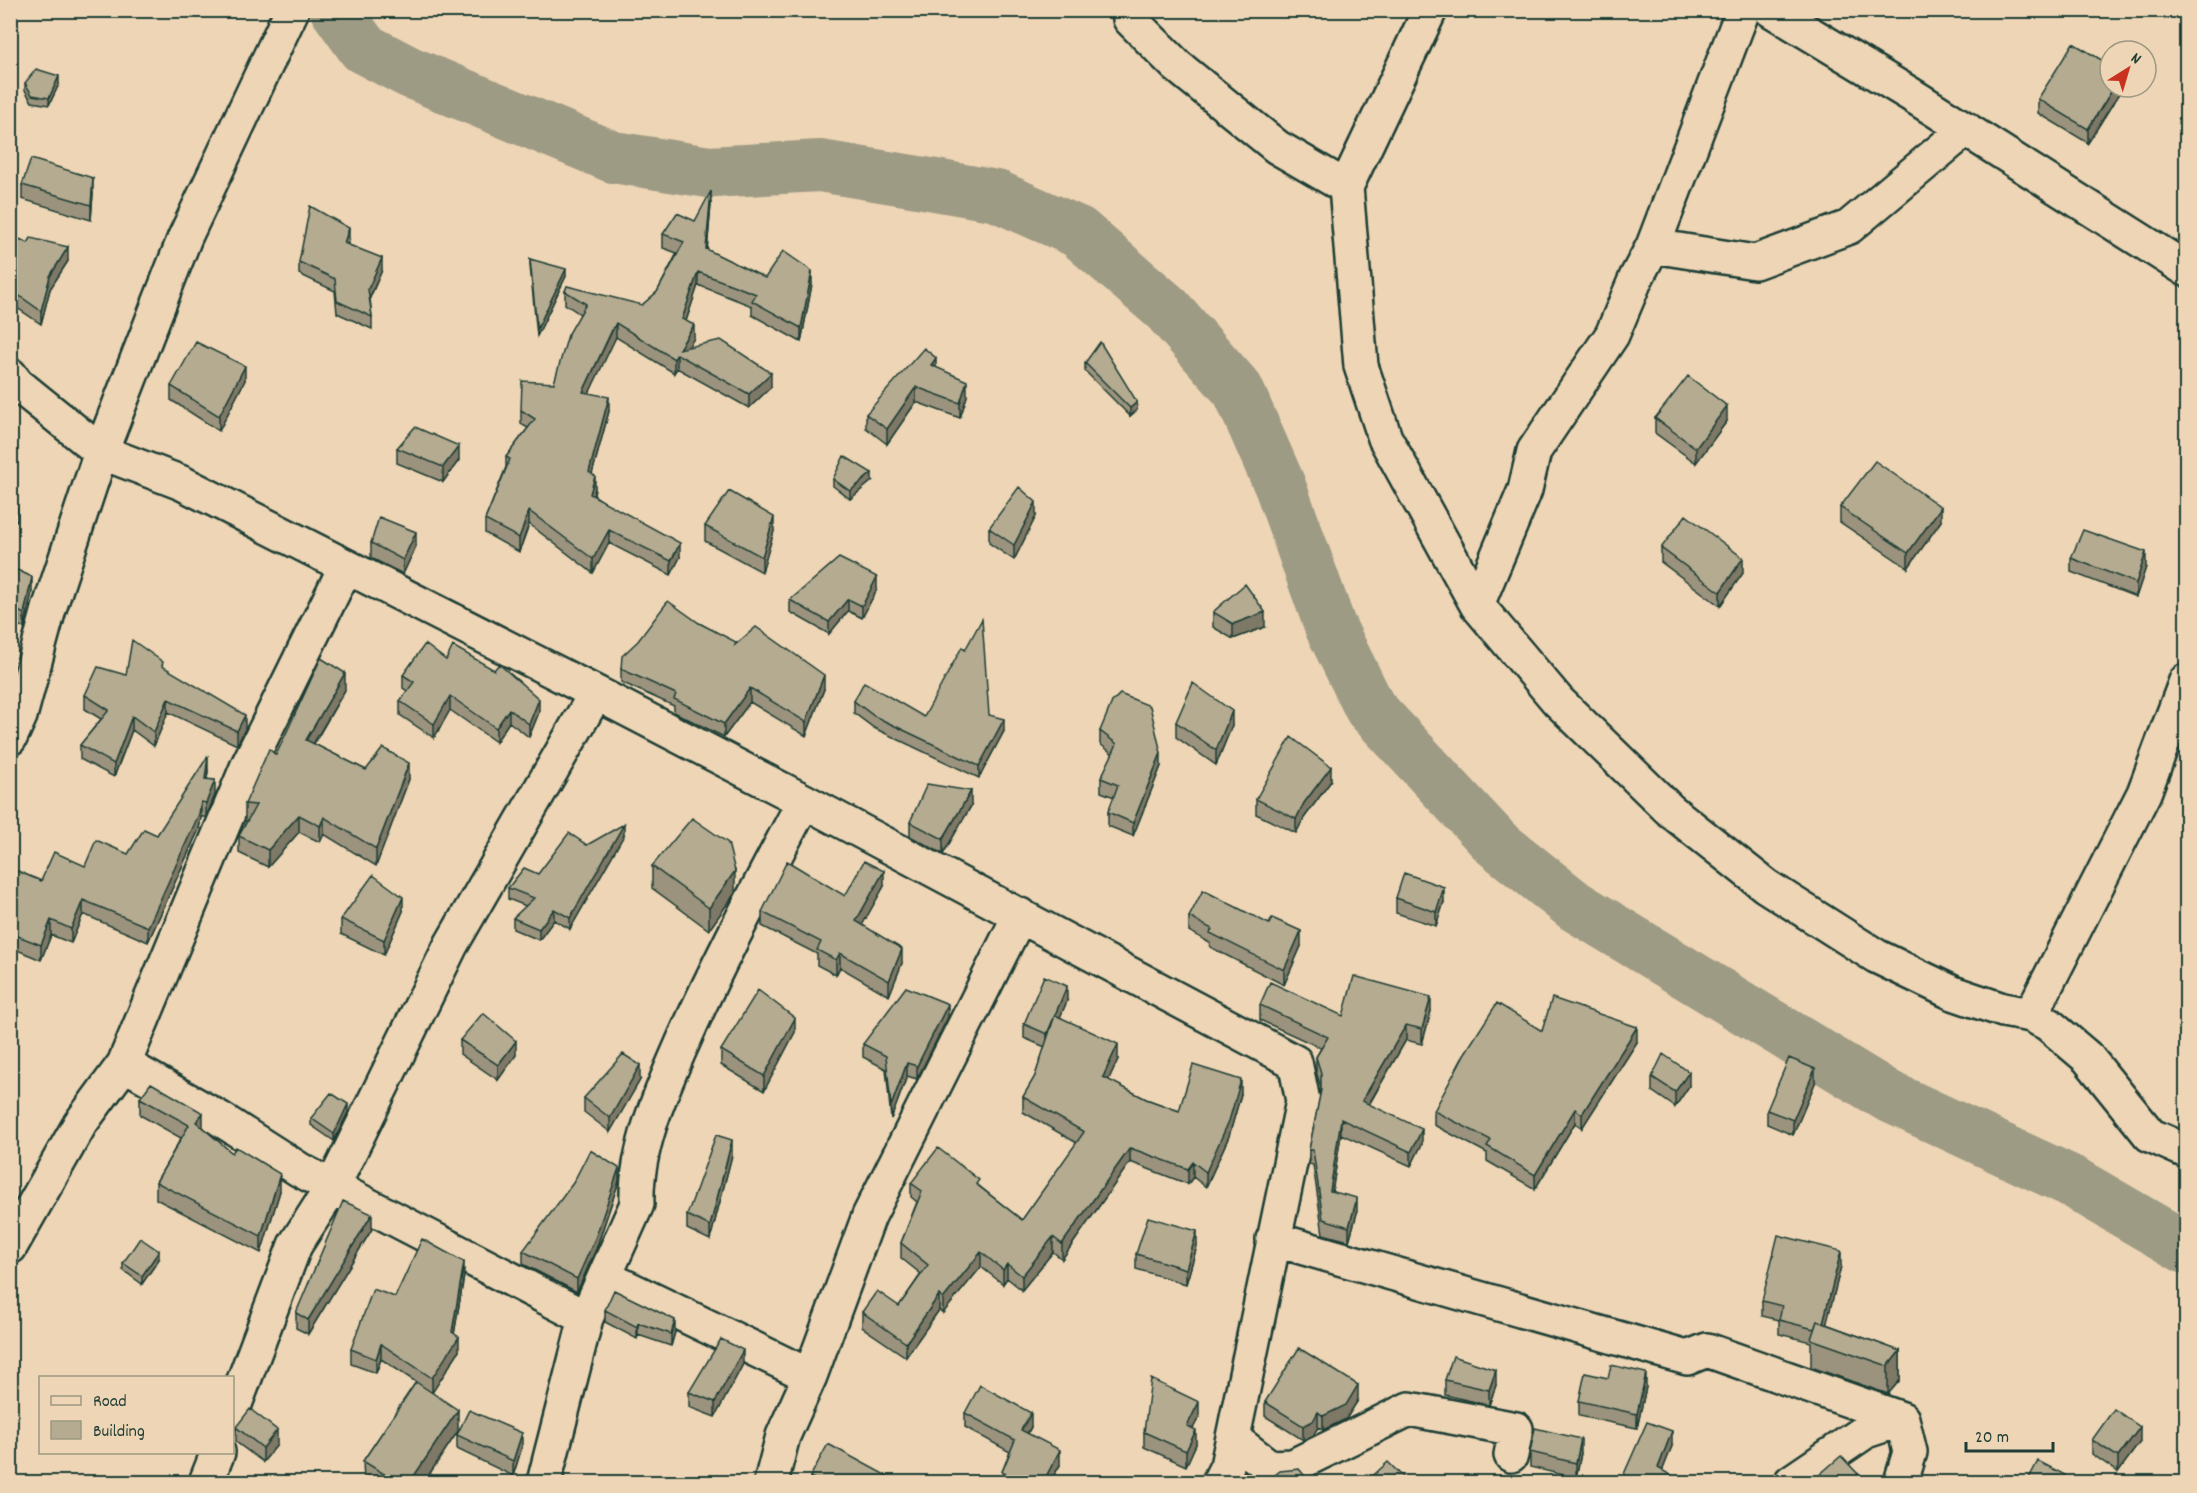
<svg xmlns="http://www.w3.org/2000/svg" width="2197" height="1493" viewBox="0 0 2197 1493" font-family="Dekko,sans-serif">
<rect width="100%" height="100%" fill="#edd5b5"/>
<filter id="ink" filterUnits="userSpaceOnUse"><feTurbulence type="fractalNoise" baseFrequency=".0167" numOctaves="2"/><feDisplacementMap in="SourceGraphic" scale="12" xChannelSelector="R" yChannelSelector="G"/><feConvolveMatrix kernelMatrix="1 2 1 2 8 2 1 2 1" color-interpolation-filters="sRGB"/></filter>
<g filter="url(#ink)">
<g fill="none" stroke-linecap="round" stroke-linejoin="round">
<path stroke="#9e9b84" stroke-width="52" d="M336 10 363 48 409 72 613 157 709 172 820 166 924 183 997 196 1078 232 1167 309 1238 390 1280 486 1330 626 1370 708 1496 843 1575 906 1888 1096 2071 1181 2186 1248"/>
<defs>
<path id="street" d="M1129 10 1130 19 1177 66 1277 147 1346 187 1361 366 1385 438 1477 605 1558 701 1671 811 1766 886 1876 956 1953 993 2003 1010 2031 1015 2048 1024 2088 1058 2150 1135 2186 1151
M1771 10 1910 94 2186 269
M1346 187 1430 10
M1653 246 1755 262 1849 227 1966 129
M10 375 17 384 101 452 182 483 596 693 804 801 1295 1062 1303 1101 1227 1466 1219 1482
M1477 605 1525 490 1534 451 1612 335 1636 278 1653 246 1743 10
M10 738 20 716 49 609 101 452 185 237 292 10
M2031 1015 2144 793 2186 681
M124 1064 219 1118 300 1170 586 1318
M1273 1239 1687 1358 1707 1350 1902 1419
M10 1247 80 1124 124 1064 248 765 346 566
M605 1277 810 1376
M232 1412 295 1245 333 1186 451 945 596 693
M1233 1439 1270 1467 1293 1466 1409 1409 1516 1429 1511 1455
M206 1482 218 1452
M544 1482 586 1318 637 1204C635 1149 661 1092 683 1042 719 960 762 881 804 801
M771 1482 783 1436 810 1376 869 1216 1020 915
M1791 1482 1866 1431 1902 1419
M1901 1482 1910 1452 1902 1419"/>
</defs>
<use href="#street" stroke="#1f3d34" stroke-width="38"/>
<use href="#street" stroke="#edd5b5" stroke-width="33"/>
</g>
<path fill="#9b937d" stroke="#1f3d34" stroke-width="1.5" d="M25 83 59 84 49 105 32 102 25 90Z
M2110 87H2123L2088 143 2038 113V99Z
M22 185 93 193 91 220 22 199Z
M711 204 707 250 765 278 812 284 801 342 752 315V306L698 285 686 321 694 338 688 347 771 387 749 408 677 368 674 373 616 337 612 343 589 393 609 411 592 474 595 489 594 495 680 557 671 575 609 543 593 573 529 524 519 552 485 533V520L506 467V457L528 428 521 424V410L554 383 580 314 565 304V291L642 305 657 292 677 253 663 248V234L695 221Z
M10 235 68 261 50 289 41 324 10 303Z
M349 240 347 244 382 270 370 298 372 317V329L337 313 335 291 299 274V262Z
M530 259 566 276 537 336 530 266Z
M1085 363 1137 410 1130 416 1085 371Z
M936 367 967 396 960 418 916 402 887 444 866 428V414Z
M245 380 219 431 171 400V386Z
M1655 418 1727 421 1696 463 1655 433Z
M397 448 459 460 443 482 397 463Z
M10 478 17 510V521L10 518Z
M833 479 872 481 850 499 833 486Z
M1840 507 1941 521 1908 568 1840 522Z
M1036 516 1014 560 989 543V528Z
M705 526 774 531 762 572 705 541Z
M371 543 416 546 403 574 371 558Z
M1661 548 1743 573 1720 606 1661 562Z
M2071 558 2146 567 2136 597 2071 572Z
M10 568 32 592 24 628 10 622Z
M877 589 862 618 848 611 829 634 790 612V600Z
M1213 612 1265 627 1233 639 1213 627Z
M699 623 736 644 824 689 806 736 750 702 724 737 674 712V706L621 682V669Z
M446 660 539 712 529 737 509 722 496 742 450 710 434 738 400 715V701L407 691 403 688V675Z
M163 667 245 729 237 745 168 712 154 746 132 730 114 777 80 759V745L101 719 85 709V695L126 675Z
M345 690 314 744 366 770 409 779 376 866 324 834 320 842 299 832 268 867 239 853V836L247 821H245V804L276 755Z
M854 701 924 717 989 715 1004 731 979 778 874 728 854 713Z
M1176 722 1232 725 1216 765 1176 737Z
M1100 731 1161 766 1133 836 1108 826V812L1114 797 1101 792V778L1113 754 1100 744Z
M208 771 207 779 215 795 206 817H201L199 829 148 942 83 914 71 943 51 935 41 960 10 947V868L41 881 85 866 128 854 157 835Z
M1331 781 1304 818 1296 833 1256 814V799Z
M971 806 943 854 910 836V822Z
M624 835 570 929 554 920 539 940 513 929V918L526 906 508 899V888L538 874 587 845Z
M652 866 735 893 709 930 652 888Z
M884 886 862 925 902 963 889 996 840 967 836 975 817 965V954L762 926V912L845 896Z
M1396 898 1444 902 1436 926 1396 913Z
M403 911 384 955 341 934V919Z
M1189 917 1301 946 1284 985 1210 947V943L1189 931Z
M1067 1001 1060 1017 1118 1059 1108 1080 1146 1099 1179 1111 1241 1094 1229 1136 1206 1187 1193 1177 1188 1184 1130 1162 1062 1259 1053 1252 1022 1290 1007 1278 1003 1284 981 1267 943 1313 939 1310 906 1357 862 1327V1312L899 1306 921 1274 901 1258V1243L917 1202 911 1197V1183L979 1186 1022 1220 1077 1143 1023 1112V1097L1035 1076 1045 1047 1024 1038V1024Z
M1260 1005 1343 1016 1431 1011 1422 1044 1406 1040 1369 1105 1422 1144 1411 1166 1341 1134 1332 1192 1357 1213 1349 1241 1323 1234 1313 1165 1309 1164V1150L1321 1092V1088L1316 1071V1057L1321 1048 1260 1020Z
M948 1017 917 1079 907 1076 891 1119 886 1069 863 1057V1044Z
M1542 1031 1637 1042 1582 1128 1575 1123 1535 1189 1487 1161V1153L1434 1125V1111Z
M795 1032 764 1091 721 1065V1050Z
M460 1040 516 1055 498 1080 460 1054Z
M1652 1077 1689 1086 1675 1107 1652 1091Z
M640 1080 610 1132 584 1112V1098Z
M1815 1083 1793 1135 1767 1124V1110Z
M140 1098 203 1128 232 1153 280 1191 261 1253 156 1199V1182L181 1138 140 1115Z
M348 1112 334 1141 311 1125V1118Z
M732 1155 710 1240 687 1229V1215Z
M619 1181 596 1249 577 1292 523 1264V1251Z
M372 1229 308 1334 296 1328V1313Z
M1197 1246 1186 1284 1136 1269V1254Z
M159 1259 142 1284 123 1270V1263Z
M1841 1266 1826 1324 1900 1351V1380L1888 1394 1811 1367V1342L1779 1334V1320L1762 1316V1301Z
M464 1276 454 1334 459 1351 432 1392 458 1431 424 1482H364L363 1461 416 1382 381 1359 376 1373 351 1364V1349L395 1297Z
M605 1310 675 1332 671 1346 638 1335 637 1339 605 1322Z
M743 1364 715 1417 689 1407V1392Z
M1608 1378 1646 1387 1637 1428 1579 1416V1401Z
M1445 1380 1496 1385 1489 1405 1445 1395Z
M1358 1400 1346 1419 1323 1430 1318 1427 1313 1436 1303 1440 1265 1416V1402Z
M965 1413 1031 1427 1028 1433 1060 1465 1050 1482H1002V1472L1010 1452 965 1427Z
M1199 1417 1193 1428 1196 1444 1186 1466 1144 1447V1432Z
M236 1427 277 1445 263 1462 236 1442Z
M457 1435 522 1447 513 1476 457 1449Z
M2092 1440 2140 1442 2118 1472 2092 1454Z
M1672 1446 1662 1471 1681 1482H1624V1474Z
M1530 1452 1581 1453 1576 1478 1530 1467Z
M810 1477 887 1482H810Z"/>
<path fill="#7e7866" stroke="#1f3d34" stroke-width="1.5" d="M59 76V84L49 105V98Z
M2114 87H2123L2088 143V129Z
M93 178V193L91 220V205Z
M711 191V204L706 263V249Z
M349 228V240L344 255V243Z
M68 247V261L50 289 41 324V311L50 276Z
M382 258V270L368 301V289Z
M566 269V276L537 336V329Z
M812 271V284L801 342V328Z
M698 272V285L682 333V319Z
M616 323V337L583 406V392Z
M694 325V338L683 357 679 349Z
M677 354V368L674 373V359Z
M936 358V373L931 365Z
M245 366V380L219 431V416Z
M771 373V387L749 408V394Z
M967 381V396L960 418V403Z
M916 387V402L887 444V429Z
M609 397V411L589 485V472Z
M1137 402V410L1130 416V408Z
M1727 406V421L1696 463V448Z
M459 446V460L443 482V467Z
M872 473V481L850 499V491Z
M595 476V489L590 507V494Z
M1036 502V516L1014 560V545Z
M1941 507V521L1908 568V553Z
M529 511V524L519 552V538Z
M774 517V531L762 572V557Z
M609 530V543L593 573V559Z
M416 532V546L403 574V560Z
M680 543V557L671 575V561Z
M2146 552V567L2136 597V583Z
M1743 558V573L1720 606V592Z
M32 577V592L24 628V614Z
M877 577V589L862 618V606Z
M848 599V611L829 634V622Z
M1265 612V627L1233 639V624Z
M345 673V690L306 756V740Z
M824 675V689L806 736V722Z
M750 688V702L724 737V724Z
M450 696V710L434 738V724Z
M168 699V712L154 746V732Z
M539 699V712L529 737V724Z
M509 709V722L496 742V728Z
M1232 711V725L1216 765V750Z
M245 715V729L237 745V731Z
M132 716V730L114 777V764Z
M1004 719V731L979 778V766Z
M1161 753V766L1133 836V823Z
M208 756V771L205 793V779Z
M409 763V779L376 866V849Z
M1331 767V781L1304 818 1296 833V819L1304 803Z
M215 780V795L206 817V803Z
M971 791V806L943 854V839Z
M201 802V817L199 829 148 942V927Z
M299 815V832L268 867V850Z
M324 817V834L320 842V826Z
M624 824V835L570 929V918Z
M735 871V893L709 930V908Z
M884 871V886L856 936V921Z
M1444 887V902L1436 926V912Z
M403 897V911L384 955V940Z
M83 900V914L71 943V929Z
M554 909V920L539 940V929Z
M51 920V935L41 960V945Z
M1301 931V946L1284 985V970Z
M902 949V963L889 996V981Z
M840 953V967L836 975V960Z
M16 959V971L10 988V976Z
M1067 986V1001L1047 1048V1034Z
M1431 997V1011L1422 1044V1029Z
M948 1004V1017L917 1079V1066Z
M795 1018V1032L764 1091V1076Z
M1406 1025V1040L1362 1116V1101Z
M1637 1027V1042L1582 1128V1114Z
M516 1041V1055L498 1080V1065Z
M1118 1044V1059L1103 1092V1077Z
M907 1063V1076L891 1119V1106Z
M640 1065V1080L610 1132V1118Z
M1815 1069V1083L1793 1135V1120Z
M1689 1072V1086L1675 1107V1092Z
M1241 1080V1094L1229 1136 1206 1187V1172Z
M348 1104V1112L334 1141V1134Z
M1575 1109V1123L1535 1189V1175Z
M203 1113V1130L196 1122Z
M1341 1119V1134L1330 1206V1191Z
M1422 1129V1144L1411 1166V1152Z
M732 1140V1155L710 1240V1226Z
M1130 1148V1162L1062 1259V1244Z
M1193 1162V1177L1188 1184V1169Z
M619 1168V1181L596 1249 577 1292V1279Z
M280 1174V1191L261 1253V1236Z
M1357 1198V1213L1349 1241V1227Z
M372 1214V1229L308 1334V1320Z
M1197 1231V1246L1186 1284V1269Z
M1053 1237V1252L1022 1290V1276Z
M159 1251V1259L142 1284V1276Z
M1841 1251V1266L1822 1342 1821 1330Z
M981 1252V1267L943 1313V1299Z
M464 1262V1276L452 1346 459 1337V1351L432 1393V1378L452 1332Z
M1007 1264V1278L1003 1284V1270Z
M939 1295V1310L906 1357V1343Z
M675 1320V1332L671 1346V1334Z
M638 1323V1335L637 1339V1327Z
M381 1344V1359L376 1373V1359Z
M743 1350V1364L715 1417V1402Z
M1900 1351V1380L1888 1394V1366Z
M1496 1370V1385L1489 1405V1390Z
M1646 1373V1387L1637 1428V1414Z
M1358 1385V1400L1346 1419 1323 1430V1416Z
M1199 1402V1417L1187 1440V1426Z
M458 1410V1431L424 1482H410Z
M1318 1412V1427L1313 1436 1303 1440V1426Z
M1031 1413V1427L1021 1444V1430Z
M2140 1427V1442L2118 1472V1457Z
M277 1430V1445L263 1462V1448Z
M1196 1430V1444L1186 1466V1451Z
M1672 1431V1446L1658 1482V1468Z
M522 1433V1447L513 1476V1461Z
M1581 1439V1453L1576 1478V1463Z
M1060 1450V1465L1050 1482H1043Z
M1858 1474V1482H1849Z"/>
<path fill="#b4ab91" stroke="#1f3d34" stroke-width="1.5" d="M2073 43 2110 65V87H2114L2088 129 2038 99Z
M36 69 59 76 49 98 32 95 25 83Z
M31 159 93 178 91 205 22 185Z
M711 191 706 249 765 278 783 251 812 271 801 328 752 301 756 294 698 272 682 319 694 325 679 349 721 340 771 373 749 394 677 354 674 359 616 323 612 330 583 392 609 397 589 472 595 476 590 494 680 543 671 561 609 530 593 559 529 511 519 538 485 520 510 459 506 457 535 419 521 410 522 381 554 383 568 335 586 304 565 291 567 286 642 305 657 292 684 242 663 234 677 213 695 221Z
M310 206 349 228 344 243 382 258 368 289 372 317 337 301 335 279 299 262Z
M10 235 28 243 31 238 68 247 50 276 41 311 10 289Z
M530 259 566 269 537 329Z
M196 342 245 366 219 416 171 386Z
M1100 342 1137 402 1130 408 1085 363Z
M924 348 936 358 931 365 967 381 960 403 916 387 887 429 866 414Z
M1688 376 1727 406 1696 448 1655 418Z
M415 427 459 446 443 467 397 448Z
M844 456 872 473 850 491 833 479Z
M1875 461 1941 507 1908 553 1840 507Z
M10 478 14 480 17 510 10 506Z
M1019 487 1036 502 1014 545 989 528Z
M729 491 774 517 762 557 705 526Z
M1686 515 1743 558 1720 592 1661 548Z
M379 517 416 532 403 560 371 543Z
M2083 530 2146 552 2136 583 2071 558Z
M839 558 877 577 862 606 848 599 829 622 790 600Z
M11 567 32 577 24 614 10 607Z
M1245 584 1265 612 1233 624 1213 612Z
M668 601 699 623 736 642 735 645 756 627 824 675 806 722 750 688 724 724 674 699 676 694 621 669 622 656 638 641Z
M982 619 989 715 1004 719 979 766 874 716 854 701 864 682 924 717 962 647 965 650Z
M132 640 163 662 162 666 245 715 237 731 168 699 154 732 132 716 114 764 80 745 109 710 85 695 98 667 126 675Z
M425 644 446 660 453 646 494 670 499 664 539 699 529 724 509 709 496 728 450 696 434 724 400 701 414 682 403 675Z
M321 658 345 673 306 740 366 770 383 748 409 763 376 849 324 817 320 826 299 815 268 850 239 836 256 805 245 804 269 749 276 755Z
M1193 683 1232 711 1216 750 1176 722Z
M1120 694 1150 706 1161 753 1133 823 1108 812 1118 785 1101 778 1117 744 1100 731 1112 702Z
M1291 737 1331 767 1304 803 1296 819 1256 799Z
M208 756 205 779 215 780 206 803 201 802 199 814 148 927 83 900 71 929 51 920 41 945 10 933V868L41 881 54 852 85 866 96 840 128 854 144 829 157 835Z
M927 784 971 791 943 839 910 822Z
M692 818 728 843 735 871 709 908 652 866Z
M624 824 570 918 554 909 539 929 513 918 534 898 508 888 524 868 538 874 569 833 587 845Z
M787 861 845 896 864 861 884 871 856 921 902 949 889 981 840 953 836 960 817 950 821 942 762 912Z
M1404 873 1444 887 1436 912 1396 898Z
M373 875 403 897 384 940 341 919Z
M1203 890 1269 924 1272 918 1301 931 1284 970 1210 933 1212 929 1189 917Z
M10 957 16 959 10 976Z
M1044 976 1067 986 1047 1034 1024 1024Z
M1354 976 1431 997 1422 1029 1406 1025 1362 1101 1422 1129 1411 1152 1341 1119 1330 1191 1357 1198 1349 1227 1323 1219 1313 1150H1309L1321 1090V1073L1316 1057 1328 1037 1260 1005 1270 982 1343 1016Z
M906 987 948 1004 917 1066 907 1063 891 1106 886 1056 863 1044Z
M758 990 795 1018 764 1076 721 1050Z
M1552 998 1637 1027 1582 1114 1575 1109 1535 1175 1487 1146 1491 1140 1434 1111 1465 1053 1497 1003 1542 1031Z
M483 1013 516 1041 498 1065 460 1040Z
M1055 1015 1118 1044 1103 1077 1146 1099 1179 1111 1193 1065 1241 1080 1229 1121 1206 1172 1193 1162 1188 1169 1130 1148 1062 1244 1053 1237 1022 1276 1007 1264 1003 1270 981 1252 943 1299 939 1295 906 1343 862 1312 877 1291 899 1306 928 1265 901 1243 922 1191 911 1183 938 1148 979 1180 976 1184 1022 1220 1084 1132 1023 1097 1035 1076Z
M623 1054 640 1065 610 1118 584 1098Z
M1663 1054 1689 1072 1675 1092 1652 1077Z
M1789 1058 1815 1069 1793 1120 1767 1110Z
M151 1083 203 1113 196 1122 232 1153 236 1147 280 1174 261 1236 156 1182 189 1125 140 1098Z
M331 1093 348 1104 334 1134 311 1118Z
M716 1135 732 1140 710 1226 687 1215Z
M590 1150 619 1168 596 1236 577 1279 523 1251 573 1183Z
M343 1201 372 1214 308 1320 296 1313Z
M1148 1217 1197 1231 1186 1269 1136 1254Z
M1778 1235 1841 1251 1823 1323 1817 1321 1814 1329 1779 1320 1782 1306 1762 1301Z
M140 1238 159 1251 142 1276 123 1263Z
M422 1239 464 1262 452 1332 459 1337 432 1378 381 1344 376 1359 351 1349 373 1289 395 1297Z
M614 1290 675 1320 671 1334 638 1323 637 1327 605 1310Z
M1817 1321 1900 1351 1888 1366 1811 1339Z
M721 1339 743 1350 715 1402 689 1392Z
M1299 1348 1358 1385 1346 1405 1323 1416 1318 1412 1313 1421 1303 1426 1265 1402Z
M1453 1356 1496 1370 1489 1390 1445 1380Z
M1611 1365 1646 1373 1637 1414 1579 1401 1585 1373 1608 1378Z
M1151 1379 1199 1402 1187 1426 1196 1430 1186 1451 1144 1432Z
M416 1382 458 1410 410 1482H397L363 1461Z
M980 1385 1031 1413 1021 1430 1060 1450 1043 1482H1023L1002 1472 1015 1440 965 1413Z
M250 1409 277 1430 263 1448 236 1427Z
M2114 1409 2140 1427 2118 1457 2092 1440Z
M469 1410 522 1433 513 1461 457 1435Z
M1647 1422 1672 1431 1658 1468 1681 1481 1680 1482H1632L1634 1480 1624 1474Z
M1535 1428 1581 1439 1576 1463 1530 1452Z
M828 1444 887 1476 883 1482H820L810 1477Z
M1841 1456 1858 1474 1849 1482H1811Z
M2038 1461 2065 1475 2062 1482H2027Z
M1388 1462 1408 1482H1366Z
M1299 1469 1310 1482H1275L1271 1478 1280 1471Z"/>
</g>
<rect width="2197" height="1493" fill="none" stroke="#edd5b5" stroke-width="36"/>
<rect x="18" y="18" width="2161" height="1457" fill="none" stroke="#1f3d34" stroke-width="2" filter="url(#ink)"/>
<rect x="39" y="1376" width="195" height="78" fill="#edd5b5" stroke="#9b9881" stroke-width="1.5"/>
<rect x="51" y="1396" width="30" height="9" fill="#edd5b5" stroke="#9b9881" stroke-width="1.5"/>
<text x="93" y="1406" font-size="18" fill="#1f3d34">Road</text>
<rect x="51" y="1421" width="30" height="18" fill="#b4ab91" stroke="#9b9881" stroke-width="1.5"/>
<text x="93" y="1436" font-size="18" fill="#1f3d34">Building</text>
<g transform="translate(2128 69) rotate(37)"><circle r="28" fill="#edd5b5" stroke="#9b9881" stroke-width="1.5"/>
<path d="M0-4.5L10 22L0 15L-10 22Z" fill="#c8321e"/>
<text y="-9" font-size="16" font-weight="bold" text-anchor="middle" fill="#1f3d34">N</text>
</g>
<path d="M1966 1442v9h87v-9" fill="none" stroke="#1f3d34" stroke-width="3"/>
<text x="1975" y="1442" font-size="18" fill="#1f3d34" stroke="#edd5b5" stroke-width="4.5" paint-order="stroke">20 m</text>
</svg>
